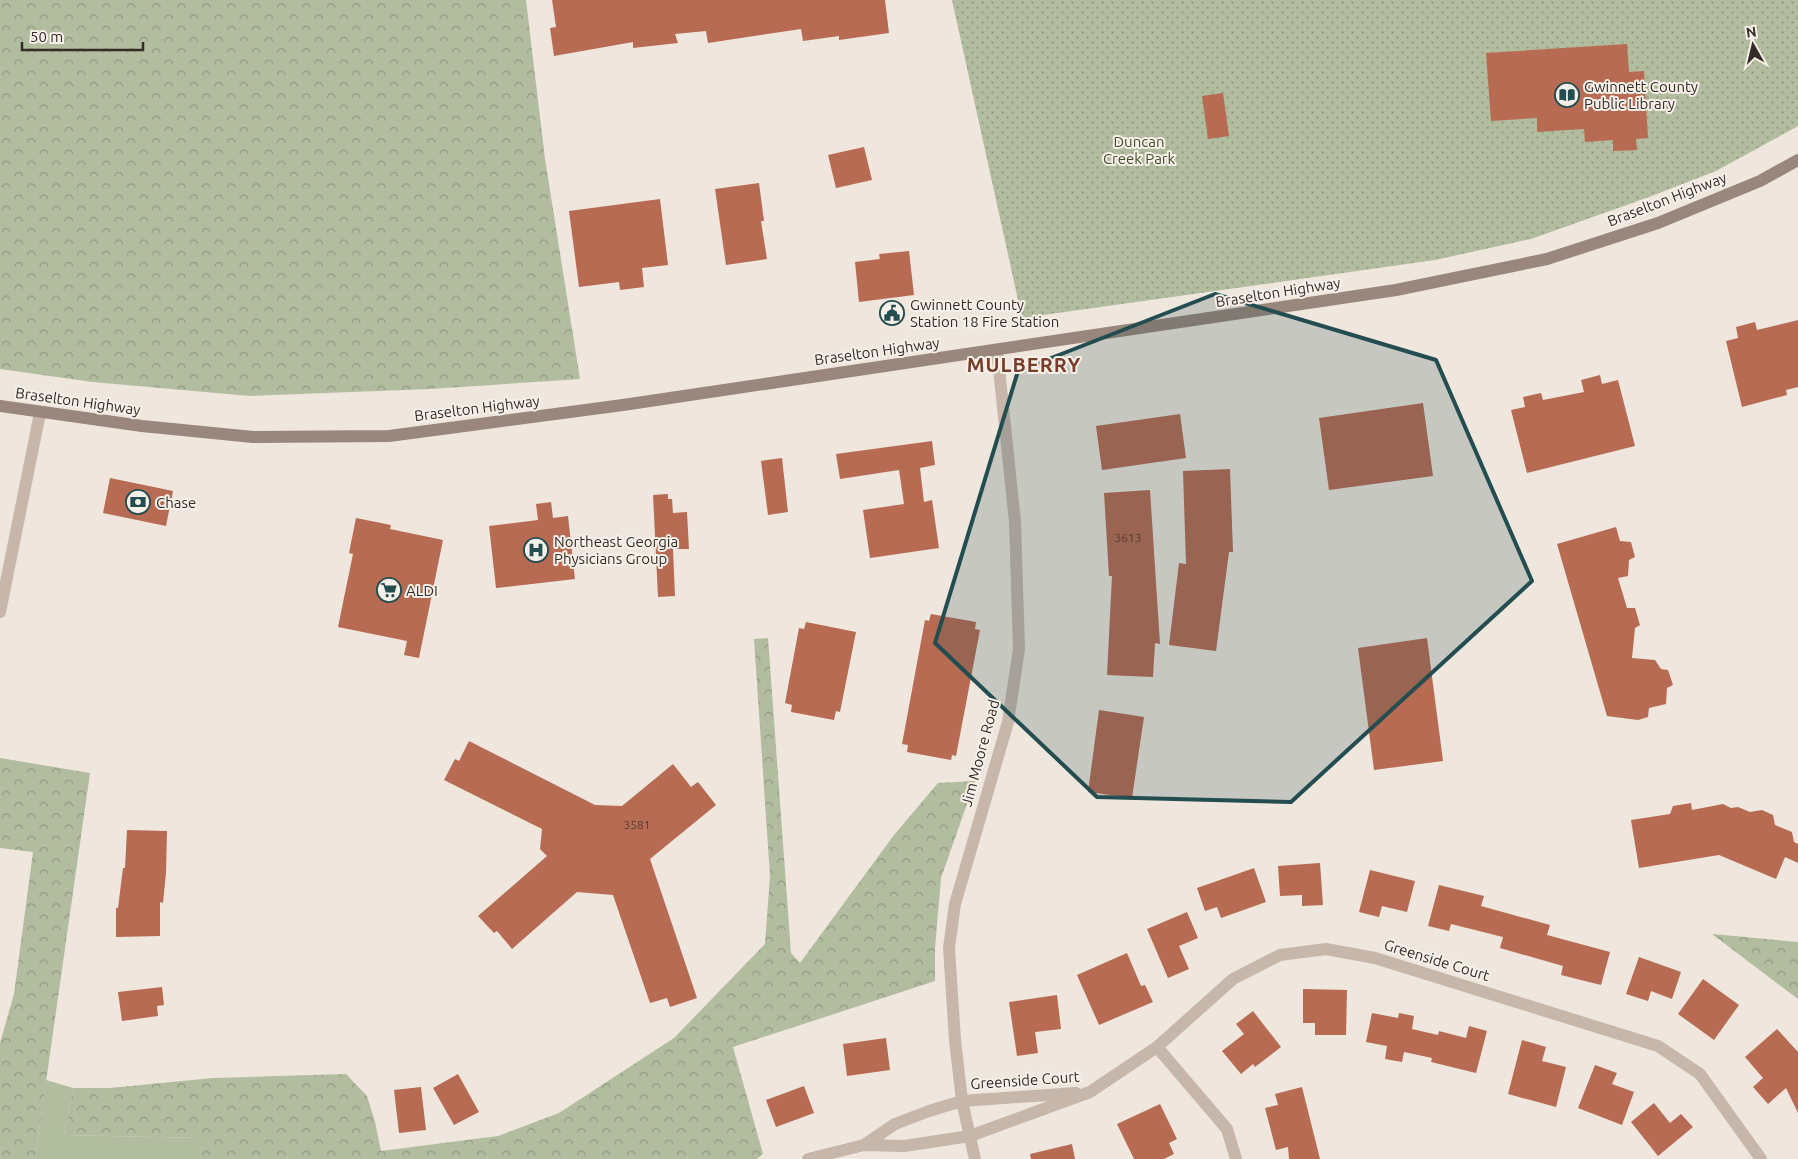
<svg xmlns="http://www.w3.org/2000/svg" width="1798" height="1159" viewBox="0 0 1798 1159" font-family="Ubuntu,sans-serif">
<defs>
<pattern id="forest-crowns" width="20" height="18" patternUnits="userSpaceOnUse" patternTransform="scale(1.25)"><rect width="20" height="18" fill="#b2bc9e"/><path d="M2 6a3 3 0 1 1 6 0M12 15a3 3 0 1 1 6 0" fill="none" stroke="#929981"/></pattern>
<pattern id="park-dots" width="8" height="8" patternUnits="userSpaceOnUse" patternTransform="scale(1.25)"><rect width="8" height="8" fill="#b2bc9e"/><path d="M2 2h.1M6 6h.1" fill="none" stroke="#929981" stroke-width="1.8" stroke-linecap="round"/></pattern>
</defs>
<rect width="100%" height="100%" fill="#efe6dd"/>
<path fill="#b2bc9e" d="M46 1080 73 1088 64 1135 199 1138V1159H35Z"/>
<path fill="url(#forest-crowns)" d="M0 0H526L545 159 580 379 430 389 250 396 93 382 0 369Z
M768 638 791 953 800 963 894 835 938 783 975 781 941 878 935 948V981L733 1047 763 1154 757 1159H199V1138L64 1135 73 1088H110L213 1078 346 1074 367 1096 375 1122 381 1151 498 1136 559 1113 674 1038 765 944 770 876 754 639Z
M0 758 90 773 35 1159H0V1043L14 994 33 852 0 848Z
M1712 934 1798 942V999Z"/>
<path fill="url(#park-dots)" d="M952 0H1798V126L1716 171 1649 197 1531 239 1435 260 1022 318Z"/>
<path fill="#b76b52" d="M552 0H885L889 33 839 40V36L803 41 801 29 708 43 706 31 675 34 678 43 633 48V42L554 56 550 28 556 27Z
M1627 44 1629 72 1644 71 1648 138 1636 139 1637 150 1613 151V140L1585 142 1584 129 1537 132V118L1491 121 1486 53Z
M1223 93 1229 136 1208 139 1202 96Z
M864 147 872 180 836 188 828 155Z
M759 183 764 221H761L767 259 726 265 715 189Z
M660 199 668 265 642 268 644 287 620 290 619 282 579 287 569 211Z
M909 251 914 295 859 302 855 262 880 259 879 254Z
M1798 320V387L1786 390 1787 395 1742 407 1726 341 1738 338 1736 327 1755 322 1757 330Z
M1600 375 1602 384 1618 380 1635 446 1527 473 1511 410 1525 407 1523 397 1541 393 1543 400 1584 392 1581 380Z
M1423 403 1433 476 1329 490 1319 418Z
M1180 414 1186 458 1102 470 1096 426Z
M932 441 935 465 920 468 924 502 932 500 939 548 870 558 863 510 904 504 899 470 840 479 836 454Z
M782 458 788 512 768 515 761 461Z
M1230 469 1233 552H1229L1216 651 1169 645 1179 563 1186 564 1183 471Z
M110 478 173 491 166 526 103 513Z
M1150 490 1160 644 1155 643 1153 677 1107 675 1112 576H1109L1104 493Z
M668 494V499H672L673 513 687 512 689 549H673L675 596 658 597 653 495Z
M551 502 553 518 568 516 575 579 496 588 489 526 538 520 536 504Z
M356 518 391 525 390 529 443 540 419 658 404 655 407 641 338 627 353 554 349 553Z
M1616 527 1620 541 1631 542 1635 557 1629 560 1628 576 1618 578 1627 608H1635L1640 625 1635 628 1632 658 1655 660 1661 669 1668 670 1673 685 1667 688 1666 704 1649 708 1648 717 1638 720 1607 716 1557 544Z
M931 614 976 622 975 629 980 630 956 756 952 755 951 760 907 752 908 745 902 744 925 620 929 621Z
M806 622 856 632 840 712 836 711 834 720 791 712 792 705 785 703 799 628 804 629Z
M1427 638 1443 761 1374 770 1358 648Z
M1099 710 1144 717 1132 798 1088 792Z
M469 741 595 805 622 806 673 764 691 787 698 782 716 805 650 859 697 998 670 1007 667 998 650 1003 613 895 577 892 512 949 497 931 494 933 478 916 547 856 540 849 542 829 444 780 455 759 459 761Z
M1691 803 1692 810 1723 804 1731 808 1738 807 1750 812 1762 810 1773 815 1775 825 1792 832 1794 842 1798 844V863L1785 857 1776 879 1719 855 1639 868 1631 820 1670 814 1673 806Z
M127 830 167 831 166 873 163 903 160 902V936L116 937V908H118L123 868H125Z
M1320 863 1323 905 1302 906V895L1280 896 1278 866Z
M1254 868 1266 902 1221 918 1217 907 1205 911 1197 888Z
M1370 870 1415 881 1407 912 1382 906 1379 917 1359 912Z
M1439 885 1484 896 1481 906 1550 925 1547 935 1610 952 1601 985 1561 975 1563 966 1500 948 1503 937 1451 924 1449 931 1428 926Z
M1187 912 1198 938 1179 946 1189 969 1168 978 1147 929Z
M1127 953 1141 986 1145 985 1153 1002 1099 1025 1077 975Z
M1639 957 1681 972 1672 999 1651 991 1648 1001 1626 994Z
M1703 979 1739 1005 1714 1040 1678 1014Z
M162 987 164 1005 157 1006 158 1016 122 1021 118 992Z
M1303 989 1347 990 1346 1035H1315V1023H1303Z
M1057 995 1061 1029 1035 1032 1038 1053 1017 1056 1009 1002Z
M1253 1011 1281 1047 1255 1067 1253 1064 1241 1074 1222 1051 1244 1034 1236 1024Z
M1372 1013 1398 1018 1399 1013 1414 1016 1412 1029 1438 1035 1439 1031 1466 1038 1469 1026 1487 1031 1476 1073 1431 1062 1432 1058 1404 1052 1402 1062 1385 1059 1387 1046 1366 1042Z
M1777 1029 1798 1052V1113L1786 1088 1768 1104 1753 1087 1763 1078 1745 1057Z
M886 1038 890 1070 847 1076 843 1044Z
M1522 1040 1546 1047 1542 1061 1566 1067 1556 1107 1508 1094Z
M1595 1065 1617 1073 1612 1084 1634 1092 1622 1125 1578 1108Z
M458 1074 479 1112 454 1125 433 1088Z
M804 1086 814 1113 776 1127 766 1100Z
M421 1087 426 1130 399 1133 394 1090Z
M1302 1087 1320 1159H1289L1288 1147 1276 1150 1265 1108 1278 1105 1275 1094Z
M1654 1103 1670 1123 1681 1114 1693 1127 1658 1156 1631 1122Z
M1160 1104 1177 1139 1169 1143 1174 1154 1164 1159H1134L1117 1124Z
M1072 1144 1075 1159H1031L1030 1154Z"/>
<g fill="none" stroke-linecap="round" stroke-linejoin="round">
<path stroke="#c6b7aa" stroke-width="12" d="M0 612 40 413
M1157 1047 1227 1129 1236 1159
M864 1145 895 1124 929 1111 962 1101 1076 1093
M808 1159 864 1145 904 1146 970 1136 1090 1092 1157 1047 1233 979 1280 955 1326 949 1375 958 1658 1046 1700 1074 1761 1159"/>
<path stroke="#c6b7aa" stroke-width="12" d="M975 1159 962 1101 955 1040 949 948 955 904 1008 722 1019 649 1015 522 997 350"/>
<path stroke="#99867c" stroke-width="12" d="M0 406 142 426 253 437 389 436 623 405 1396 290 1547 259 1658 223 1760 181 1798 160"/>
</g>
<path fill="#234d50" fill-opacity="0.2" stroke="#234d50" stroke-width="4" stroke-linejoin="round" d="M1215 294 1436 360 1532 581 1291 802 1097 797 935 643 1018 371Z"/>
<defs>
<symbol id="library-ring" viewBox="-11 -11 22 22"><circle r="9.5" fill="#f7f0e8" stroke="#234d50" stroke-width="1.5"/><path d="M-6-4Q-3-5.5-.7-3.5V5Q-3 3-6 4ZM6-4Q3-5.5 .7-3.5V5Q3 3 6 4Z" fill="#234d50"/></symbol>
<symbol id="civic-ring" viewBox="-11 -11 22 22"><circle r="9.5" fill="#f7f0e8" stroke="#234d50" stroke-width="1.5"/><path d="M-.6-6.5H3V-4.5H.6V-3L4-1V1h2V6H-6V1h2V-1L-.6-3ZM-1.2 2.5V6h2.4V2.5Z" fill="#234d50"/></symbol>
<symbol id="bank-ring" viewBox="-11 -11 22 22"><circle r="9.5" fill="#f7f0e8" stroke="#234d50" stroke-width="1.5"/><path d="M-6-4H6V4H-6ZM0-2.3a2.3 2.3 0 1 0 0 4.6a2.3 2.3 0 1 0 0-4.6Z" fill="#234d50"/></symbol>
<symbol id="hospital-ring" viewBox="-11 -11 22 22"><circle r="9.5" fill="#f7f0e8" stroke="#234d50" stroke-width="1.5"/><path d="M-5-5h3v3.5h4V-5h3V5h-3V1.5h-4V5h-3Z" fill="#234d50"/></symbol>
<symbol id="supermarket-ring" viewBox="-11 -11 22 22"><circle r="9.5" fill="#f7f0e8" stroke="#234d50" stroke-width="1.5"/><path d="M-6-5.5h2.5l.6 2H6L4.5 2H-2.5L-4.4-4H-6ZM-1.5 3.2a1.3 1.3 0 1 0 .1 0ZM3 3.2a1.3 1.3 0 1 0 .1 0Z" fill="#234d50"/></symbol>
</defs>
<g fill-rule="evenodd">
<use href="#library-ring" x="1553" y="81" width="28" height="28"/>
<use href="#civic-ring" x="878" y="299" width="28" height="28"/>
<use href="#bank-ring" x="124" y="488" width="28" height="28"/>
<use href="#hospital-ring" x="522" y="536" width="28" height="28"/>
<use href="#supermarket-ring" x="375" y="576" width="28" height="28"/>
</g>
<g text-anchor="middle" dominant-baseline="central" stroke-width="4" stroke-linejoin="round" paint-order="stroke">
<g font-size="12" fill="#553c33">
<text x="1128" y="537">3613</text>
<text x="637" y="824">3581</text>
</g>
<g font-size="15" fill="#342c29" stroke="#f7f0e8" text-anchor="start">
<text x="1584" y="86">Gwinnett County<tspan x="1584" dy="17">Public Library</tspan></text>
<text x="910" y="304">Gwinnett County<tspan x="910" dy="17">Station 18 Fire Station</tspan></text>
<text x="156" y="502">Chase</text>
<text x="554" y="541">Northeast Georgia<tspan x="554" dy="17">Physicians Group</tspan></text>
<text x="406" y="590">ALDI</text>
</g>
<g font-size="15" fill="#434f2f" stroke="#f7f0e8">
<text x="1139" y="141">Duncan<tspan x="1139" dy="17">Creek Park</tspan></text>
</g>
<g font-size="15" fill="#342c29" stroke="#f7f0e8">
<text transform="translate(1667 199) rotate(-21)">Braselton Highway</text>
<text transform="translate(1278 292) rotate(-9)">Braselton Highway</text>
<text transform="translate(877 351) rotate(-8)">Braselton Highway</text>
<text transform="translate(78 401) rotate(8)">Braselton Highway</text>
<text transform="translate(477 408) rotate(-7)">Braselton Highway</text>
<text transform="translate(980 753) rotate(-75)">Jim Moore Road</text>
<text transform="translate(1437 960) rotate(17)">Greenside Court</text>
<text transform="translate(1025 1080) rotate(-4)">Greenside Court</text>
</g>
<g font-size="20" font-weight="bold" letter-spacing="1" fill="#793e2b" stroke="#f7f0e8">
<text x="1024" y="364">MULBERRY</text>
</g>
</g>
<g transform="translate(1753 45) rotate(352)" stroke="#f7f0e8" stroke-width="4" paint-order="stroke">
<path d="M0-4L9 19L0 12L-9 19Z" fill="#342c29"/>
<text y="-8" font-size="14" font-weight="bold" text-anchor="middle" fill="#342c29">N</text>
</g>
<path d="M22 42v8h121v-8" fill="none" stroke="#342c29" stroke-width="2.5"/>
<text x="30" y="42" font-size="15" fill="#342c29" stroke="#f7f0e8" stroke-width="4" paint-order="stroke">50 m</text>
</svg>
